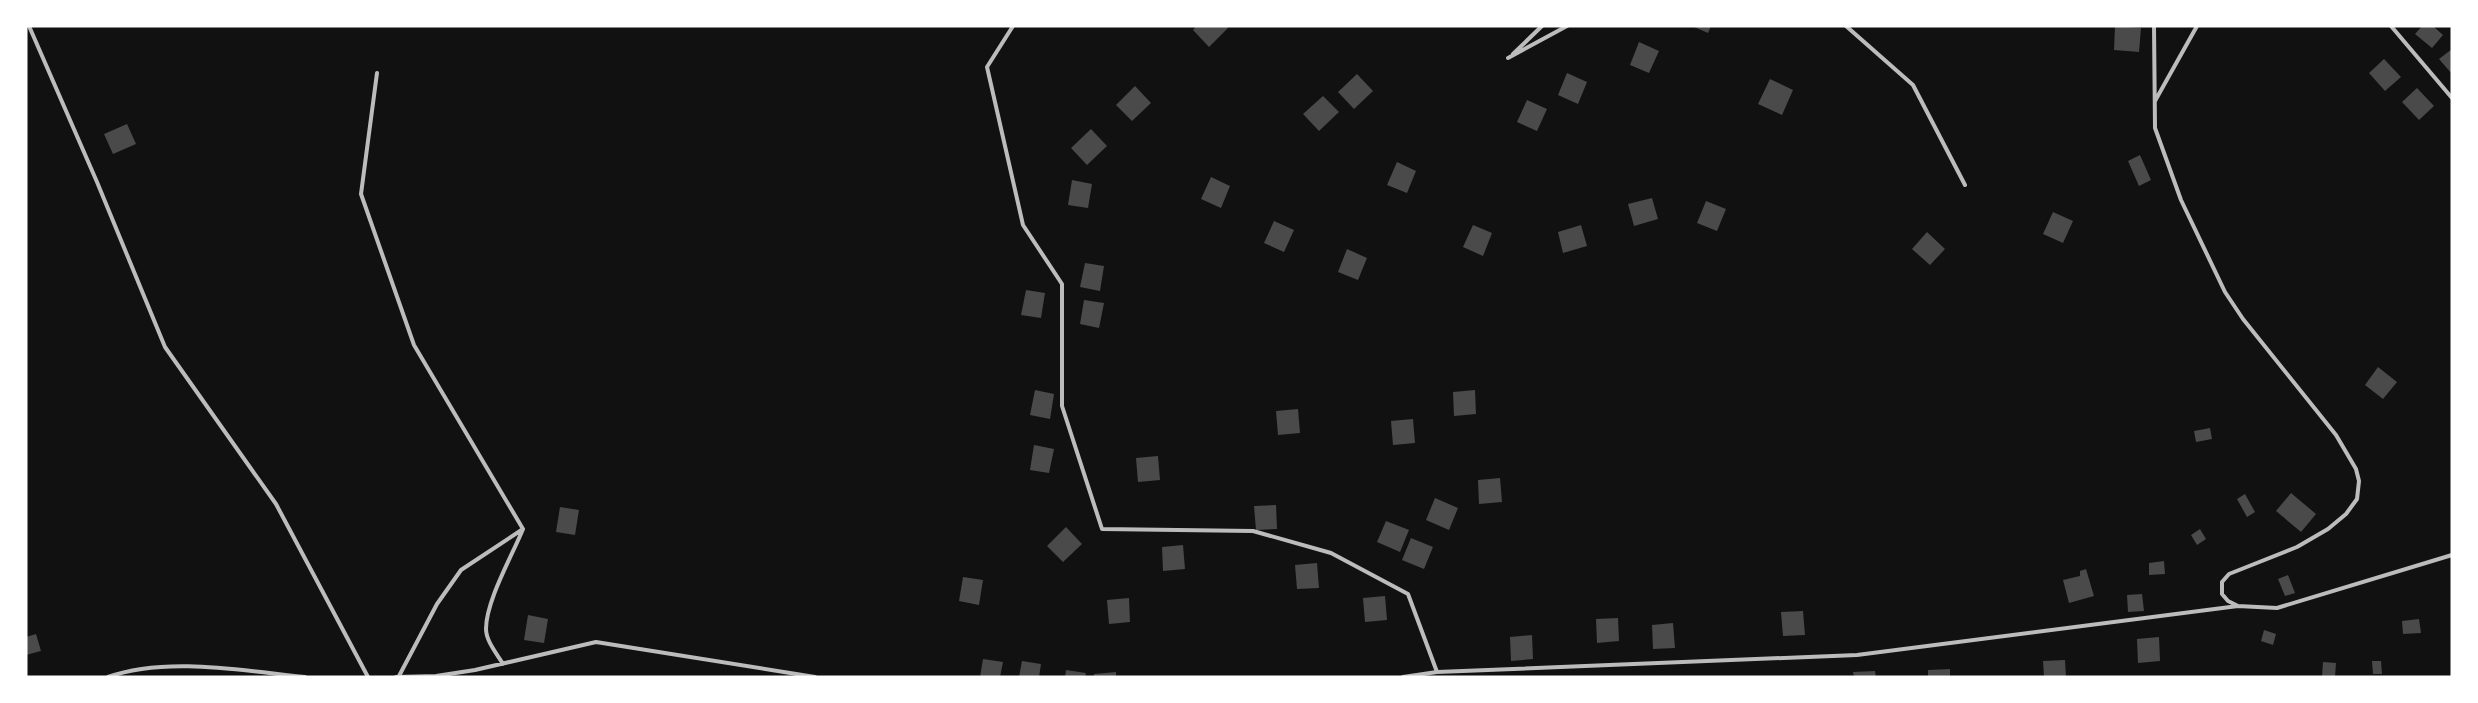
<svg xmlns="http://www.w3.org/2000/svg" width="2478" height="703" viewBox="0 0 2478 703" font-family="'Alegreya Sans',sans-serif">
<rect width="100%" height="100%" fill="#111"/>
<path fill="#4a4a4a" d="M1196 26H1226L1228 28 1209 47 1193 30Z
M1692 26H1711L1708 33Z
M2115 26 2141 28 2139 52 2114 50Z
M2422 26H2433L2443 35 2432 48 2415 34Z
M1639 42 1659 51 1649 73 1630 65Z
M2452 49V74L2439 59Z
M2384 59 2401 77 2385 91 2369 73Z
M1567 73 1587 82 1578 104 1558 95Z
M1357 74 1373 91 1354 109 1338 92Z
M1770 79 1793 90 1782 115 1758 104Z
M1135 86 1151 103 1132 121 1116 105Z
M2417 88 2434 106 2419 120 2402 102Z
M1323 96 1339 112 1319 131 1303 114Z
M1527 100 1547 109 1537 131 1517 122Z
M127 124 136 144 113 154 104 134Z
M1091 129 1107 146 1087 165 1071 148Z
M2140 155 2151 180 2139 186 2128 161Z
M1397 162 1416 171 1407 193 1387 185Z
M1211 177 1230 186 1221 208 1201 199Z
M1072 180 1092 184 1088 208 1068 205Z
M1652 198 1658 219 1634 226 1628 204Z
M1706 201 1726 209 1717 231 1697 223Z
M2053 212 2073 221 2063 243 2043 234Z
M1274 221 1294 230 1284 252 1264 243Z
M1473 225 1492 233 1483 256 1463 247Z
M1581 225 1587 246 1563 253 1558 232Z
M1927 232 1945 249 1930 265 1912 249Z
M1347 249 1367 258 1358 280 1338 272Z
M1085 263 1104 266 1100 291 1080 287Z
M1026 290 1045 293 1041 318 1021 315Z
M1084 300 1104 303 1099 328 1080 324Z
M2378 367 2397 382 2383 399 2365 385Z
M1035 390 1054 394 1050 419 1030 415Z
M1475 390 1476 414 1454 416 1453 392Z
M1298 409 1300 433 1278 435 1276 411Z
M1413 419 1415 443 1393 445 1391 421Z
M2210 428 2212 439 2196 442 2194 431Z
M1034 445 1054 449 1049 473 1030 470Z
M1158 456 1160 480 1138 482 1136 458Z
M1500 478 1502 502 1479 504 1478 480Z
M2291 493 2316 514 2301 532 2276 511Z
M2245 494 2255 512 2247 517 2237 499Z
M1435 498 1458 508 1449 530 1426 520Z
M1276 505 1277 529 1256 530 1254 506Z
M560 507 579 510 575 535 556 532Z
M1386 521 1409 530 1400 552 1377 542Z
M1066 527 1082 544 1063 562 1047 546Z
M2200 529 2206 539 2197 545 2191 535Z
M1411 538 1433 547 1424 569 1402 560Z
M1183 545 1185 569 1163 571 1162 547Z
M2164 561 2165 574 2149 575V563Z
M1317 563 1319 588 1297 589 1295 565Z
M2086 569 2094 596 2069 603 2063 580 2080 576V571Z
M2288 575 2295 593 2285 596 2278 579Z
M963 577 983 580 979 605 959 601Z
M2142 594 2144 611 2128 612 2127 595Z
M1385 596 1387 620 1365 622 1363 598Z
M1129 598 1130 622 1109 624 1107 600Z
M1803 611 1805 635 1783 636 1781 612Z
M528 615 548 619 544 643 524 640Z
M1618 618 1619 641 1597 643 1596 619Z
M2419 619 2421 633 2403 634 2402 621Z
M1673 623 1675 648 1653 649 1652 625Z
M2264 630 2276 634 2273 645 2261 641Z
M36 634 41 651 26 655V637Z
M1532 635 1533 659 1511 661 1510 637Z
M2159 637 2160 661 2138 663 2137 639Z
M983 659 1003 662 1000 677H980Z
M2065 660 2066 677H2044L2043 661Z
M1022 661 1041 664 1039 677H1019Z
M2372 661H2381L2382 674H2373Z
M2323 662 2336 663 2335 677H2322Z
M1950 669V677H1928V670Z
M1066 670 1086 673 1085 677H1065Z
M1875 671 1876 677H1854L1853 672Z
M1116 672V677H1094V674Z"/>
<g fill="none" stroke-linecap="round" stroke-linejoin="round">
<path stroke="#bcbcbc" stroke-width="4" d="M29 26 97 182 165 347 276 504 368 677
M1013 26 987 67 1023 225 1062 284V406L1102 529 1253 531 1331 553 1408 594 1437 672
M1846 26 1913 85 1965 185
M2154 26 2155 128 2181 200 2225 292 2243 319 2336 435 2356 469 2359 481 2357 499 2346 514 2328 529 2297 547 2229 574 2222 582V594L2228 601 2238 606 2277 608 2452 555
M2391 26 2452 98
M1513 54 1542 26
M1508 58 1567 26
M377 73 361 194 414 345 523 529 461 570 437 604 399 676
M2155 101 2197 26
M503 664C497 654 486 641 486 629 486 601 512 556 523 529
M108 677C166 656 245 671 305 677
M396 677 436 676 475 670 596 642 815 677
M1403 677 1437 672 1857 655 2238 606"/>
</g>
<rect width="2478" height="703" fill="none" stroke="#ffffff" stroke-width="55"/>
</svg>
